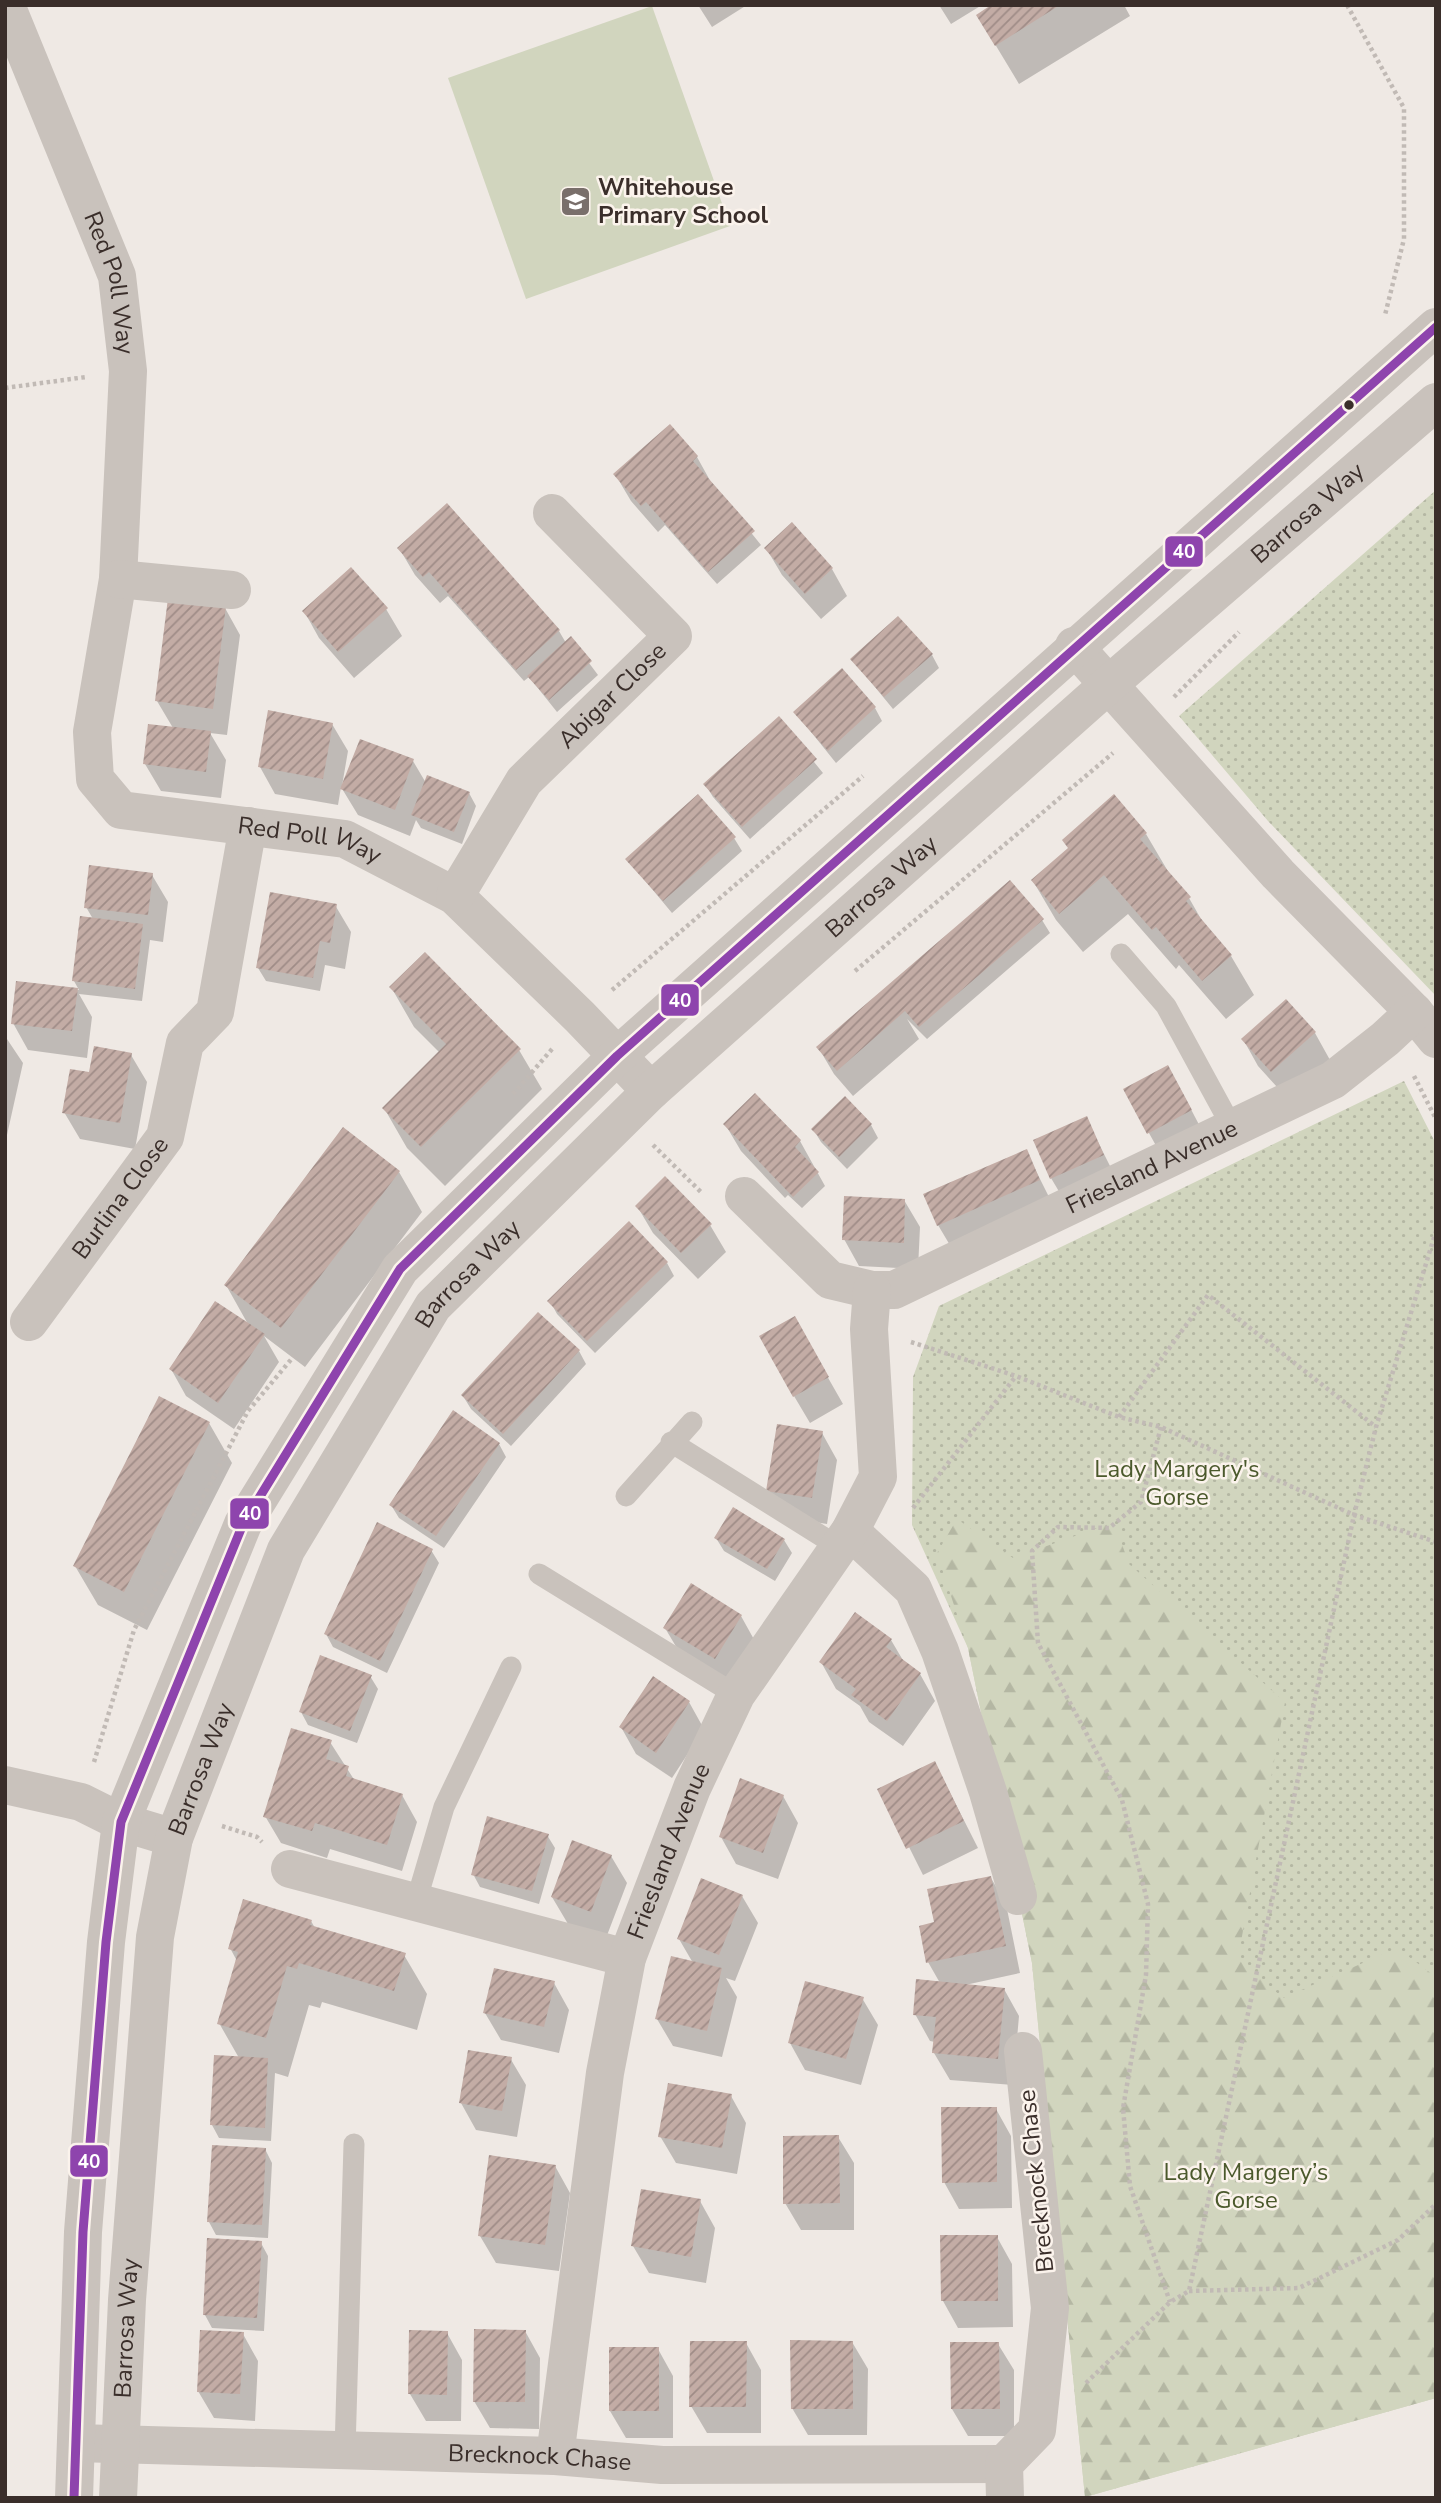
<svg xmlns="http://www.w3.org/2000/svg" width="1441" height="2503" viewBox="0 0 1441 2503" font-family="'Nunito Sans',sans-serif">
<defs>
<pattern id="green-dots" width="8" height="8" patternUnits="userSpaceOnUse" patternTransform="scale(1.75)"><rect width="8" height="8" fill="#d1d5be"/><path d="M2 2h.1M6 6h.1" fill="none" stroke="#b4b7a3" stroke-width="1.8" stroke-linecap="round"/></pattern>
<pattern id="forest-firs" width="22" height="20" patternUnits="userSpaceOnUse" patternTransform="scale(1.75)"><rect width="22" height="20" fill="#d1d5be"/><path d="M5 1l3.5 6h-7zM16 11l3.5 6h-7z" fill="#b4b7a3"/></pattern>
<pattern id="building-hatch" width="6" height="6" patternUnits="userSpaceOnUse" patternTransform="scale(1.75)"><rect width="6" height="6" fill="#c3aca5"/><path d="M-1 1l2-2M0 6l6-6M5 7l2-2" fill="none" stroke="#9f8c87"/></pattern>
</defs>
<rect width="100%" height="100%" fill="#efe9e4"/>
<path fill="url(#green-dots)" d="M1436 490V996L1268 821 1179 716Z
M1404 1081 1436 1144V2398L1085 2497 1032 1963 968 1648 912 1525 913 1377 939 1306Z"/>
<path fill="url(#forest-firs)" d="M957 1519 1013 1558 1114 1522 1129 1564 1285 1702 1238 1958 1283 1998 1397 1948 1436 1977V2398L1085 2497 1032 1963 968 1648 937 1553Z"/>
<path fill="#d1d5be" d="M652 6 730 226 526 299 448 78Z"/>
<path fill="#0003" d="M698 5H747L712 27Z
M939 5H982L951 24Z
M994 5H1124L1130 16 1019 84 978 16Z
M697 457 712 484 761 545 717 584 665 525 658 532 631 501 615 474Z
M792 525 832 569 847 596 821 619 782 575 766 548Z
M399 548 559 631 566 643 571 639 598 675 557 712 529 677 524 681 448 596 440 603 415 575Z
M225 608 240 635 227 735 210 733 226 760 221 798 161 791 145 764 173 728 157 701Z
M386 609 402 636 354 678 319 638 304 611Z
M932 655 939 668 893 709 852 659Z
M875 708 882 721 836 763 795 712Z
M779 719 823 773 750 839 713 797 705 784Z
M332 724 348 751 342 786 413 761 426 783 469 793 476 806 462 844 421 828 416 820 410 836 358 815 341 787 338 805 275 794 260 767Z
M1146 834 1169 873 1189 898 1205 926 1231 956 1254 995 1226 1019 1179 965 1176 969 1128 914 1083 952 1056 920 1033 881Z
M734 838 742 851 672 913 627 859Z
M152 875 168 902 163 942 150 940 142 1001 79 994 92 1017 87 1058 28 1050 13 1023 18 983 79 990 74 981 93 919 86 907Z
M335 905 351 932 345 969 325 965 320 991 266 981 258 968Z
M1042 920 1050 933 927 1039 907 1019 919 1039 853 1096 834 1074 818 1047Z
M391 987 519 1050 542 1089 445 1186 407 1148 384 1108 440 1053 414 1027Z
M1286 1001 1315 1033 1330 1060 1287 1098 1258 1066 1243 1039Z
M5 1036 23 1063 7 1135H5Z
M131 1055 147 1082 135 1149 80 1139 64 1112 91 1074Z
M1125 1090 1183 1094 1206 1138 1164 1160Z
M755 1095 800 1141 825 1186 802 1208 788 1195 785 1198 741 1151 725 1124Z
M1086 1118 1118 1182 1067 1205 1051 1178Z
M871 1125 878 1138 847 1169 821 1142 813 1129Z
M1026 1151 1054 1207 954 1252 938 1225Z
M399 1172 422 1212 305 1367 264 1336 279 1362 234 1429 186 1396 171 1369 249 1326 226 1285Z
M904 1200 920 1227 918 1269 859 1266 844 1239Z
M637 1206 710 1225 726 1252 698 1279 653 1233Z
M667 1263 674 1276 595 1353 557 1314 550 1301Z
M794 1318 843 1404 810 1423 794 1396Z
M579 1351 586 1364 511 1446 471 1409 463 1396Z
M209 1423 232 1463 147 1630 98 1605 75 1566Z
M822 1433 837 1460 827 1524 784 1517 768 1490Z
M499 1444 506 1457 444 1548 399 1518 391 1505Z
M716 1538 784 1540 792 1553 775 1581 724 1551Z
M431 1550 439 1563 387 1673 333 1647 326 1634Z
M741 1616 756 1643 731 1685 681 1655 665 1628Z
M891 1640 904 1662 920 1674 935 1701 903 1746 869 1722 860 1706 836 1689 821 1662Z
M370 1676 378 1689 357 1743 308 1725 301 1712Z
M689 1702 704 1729 672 1778 636 1754 621 1727Z
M330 1742 355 1781 402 1795 417 1822 402 1871 330 1849 327 1858 281 1843 265 1816Z
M935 1763 978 1848 923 1875 880 1789Z
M783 1796 798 1823 778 1879 736 1864 721 1837Z
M547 1835 555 1848 539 1904 480 1887 473 1874Z
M611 1856 627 1883 606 1938 568 1924 552 1897Z
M991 1878 1006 1904 1020 1973 965 1985 1004 1989 1019 2016 1013 2085 950 2080 934 2053 935 2042 930 2041 915 2014 940 1983 928 1962 936 1924Z
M742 1896 758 1923 735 1981 726 1978 737 1997 722 2057 673 2046 657 2019 693 1963 679 1939Z
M311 1921 315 1928 404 1955 427 1994 417 2030 322 2002 320 2008 309 2005 288 2077 275 2073 271 2141 219 2138 212 2125 239 2058 219 2023 237 1961 230 1948Z
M554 1983 569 2010 559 2053 501 2040 485 2013Z
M862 1998 878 2025 861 2085 805 2070 790 2043Z
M510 2058 526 2085 517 2137 476 2130 461 2103Z
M731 2096 746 2123 737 2174 676 2163 660 2136Z
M996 2109 1011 2136 1012 2208 959 2209 944 2182Z
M838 2137 854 2163V2230H801L785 2203Z
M265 2149 272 2163 268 2238 216 2235 209 2222Z
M555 2166 570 2193 559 2271 496 2263 480 2236Z
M700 2201 715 2228 706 2283 649 2273 633 2246Z
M997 2237 1012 2264 1013 2327 958 2328 943 2301Z
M261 2243 268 2256 264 2331 212 2328 205 2315Z
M525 2331 540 2358 539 2429 490 2428 474 2401Z
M447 2333 462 2360 461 2421H426L410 2394Z
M243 2334 258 2361 255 2421 214 2418 198 2391Z
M852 2342 868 2369 867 2435H808L792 2408Z
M746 2343 761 2370V2433H707L691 2406Z
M998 2344 1014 2370V2436H968L952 2409Z
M658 2349 673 2376V2438H626L610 2411Z"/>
<path fill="url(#building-hatch)" d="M991 5H1060L995 46 976 15Z
M670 424 698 456 693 461 755 531 708 572 646 502 641 506 613 474Z
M447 503 560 630 516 670 429 572 423 577 397 548Z
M792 522 833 568 805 594 764 548Z
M351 567 388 608 338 652 302 611Z
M168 598 226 606 213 709 155 701Z
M898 616 933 654 884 697 850 659Z
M571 636 592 661 549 700 527 676Z
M842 668 876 707 828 751 793 712Z
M268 710 333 723 323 779 258 767Z
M779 716 817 759 742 827 703 784Z
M148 724 211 731 206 772 143 764Z
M360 739 414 759 395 810 340 789Z
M427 775 470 792 454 832 411 815Z
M698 794 736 837 663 901 625 859Z
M1114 794 1147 833 1140 839 1191 897 1186 901 1232 955 1202 981 1156 927 1152 930 1104 875 1059 914 1031 880 1068 848 1062 840Z
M89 865 153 873 148 915 84 908Z
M1010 880 1044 919 919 1027 905 1011 837 1071 816 1047Z
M270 892 337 904 330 943 320 941 313 978 256 968Z
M80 916 143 924 135 989 72 981Z
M425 952 521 1049 421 1147 382 1108 446 1044 389 987Z
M16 981 78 988 72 1031 11 1024Z
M1286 999 1316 1032 1271 1072 1241 1039Z
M94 1046 132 1053 120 1123 62 1113 70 1069 89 1072Z
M1168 1065 1192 1110 1147 1134 1123 1089Z
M755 1093 801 1140 795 1147 819 1172 793 1197 723 1124Z
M845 1096 872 1124 839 1157 811 1129Z
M1087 1116 1104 1155 1050 1179 1033 1140Z
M343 1127 400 1171 281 1328 224 1285Z
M1027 1149 1040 1180 937 1226 923 1194Z
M665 1176 712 1224 681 1253 635 1206Z
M844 1196 905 1199 904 1243 842 1240Z
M629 1221 668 1262 587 1341 547 1301Z
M215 1301 265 1334 218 1403 169 1369Z
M538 1312 580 1350 503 1434 461 1395Z
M795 1316 829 1377 793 1397 759 1336Z
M159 1396 210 1422 124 1592 73 1566Z
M453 1410 500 1443 436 1536 389 1505Z
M777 1424 823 1431 812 1498 766 1491Z
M733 1507 785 1539 767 1569 714 1538Z
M377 1522 433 1549 380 1661 324 1634Z
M691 1583 742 1615 715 1659 663 1628Z
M855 1612 892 1639 886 1647 921 1673 887 1721 851 1695 856 1689 819 1662Z
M320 1655 372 1675 350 1731 299 1712Z
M653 1676 690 1701 656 1753 619 1727Z
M291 1728 332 1740 326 1759 349 1766 346 1776 403 1794 387 1845 315 1823 312 1831 263 1817Z
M935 1761 964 1821 906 1849 877 1789Z
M740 1778 784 1795 763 1853 719 1837Z
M487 1816 549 1834 532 1891 471 1875Z
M572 1840 612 1855 591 1912 551 1897Z
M991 1876 1006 1946 926 1963 919 1926 934 1922 927 1889Z
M701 1878 743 1895 719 1955 677 1939Z
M243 1899 312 1920 310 1925 406 1953 394 1991 299 1963 297 1969 287 1966 266 2038 217 2024 238 1952 228 1949Z
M671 1956 722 1968 707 2031 655 2019Z
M494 1968 555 1981 544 2027 483 2013Z
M916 1979 1005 1988 998 2059 932 2053 936 2017 913 2015Z
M805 1981 864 1997 846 2059 788 2043Z
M468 2050 512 2057 502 2111 459 2103Z
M214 2055 268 2058 265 2128 210 2125Z
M668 2083 732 2094 722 2148 658 2137Z
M941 2107H997V2182L942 2183Z
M839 2135 840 2203 783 2204V2136Z
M212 2145 266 2148 262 2225 207 2222Z
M489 2155 556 2165 545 2245 478 2236Z
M641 2189 701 2199 691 2257 631 2246Z
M940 2235H998V2301H941Z
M207 2238 262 2241 257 2318 203 2315Z
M474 2329 526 2330 525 2402H473Z
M200 2330 244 2332 240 2394 197 2392Z
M409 2330 448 2331 447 2395 408 2394Z
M790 2340 853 2341V2409H791Z
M690 2341H747L746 2407H689Z
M950 2342H999L1000 2409H951Z
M609 2347H659V2411H609Z"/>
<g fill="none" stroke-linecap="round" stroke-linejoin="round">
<path stroke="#c1bab5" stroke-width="4.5" stroke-dasharray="3.5 3.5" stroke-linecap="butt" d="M1347 5 1404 108V239L1385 315
M5 388 86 377
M1174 697 1239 632
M855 971 1113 753
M612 990 863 776
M1414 1076 1436 1119
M513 1094 553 1048
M653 1145 702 1193
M911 1342 1016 1376 1119 1417 1161 1427 1354 1515 1436 1542
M1119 1417 1208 1295 1376 1427
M1161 1427 1141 1502 1109 1528 1058 1527 1032 1551 1038 1643 1122 1800 1148 1904 1146 1975 1123 2108 1130 2186 1170 2302
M913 1508 1016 1376
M94 1762 134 1630 248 1411 294 1356
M222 1826 257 1837 262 1842
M1189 2291 1299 2288 1398 2240 1436 2204
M1086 2383 1170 2302 1189 2291 1354 1515 1376 1427 1436 1231"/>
<path stroke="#c9c2bc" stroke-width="21" d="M1121 954 1166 1006 1233 1129
M671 1442 839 1547
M626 1496 692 1422
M539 1574 736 1695
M416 1902 444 1807 511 1667
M345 2450 354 2144"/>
<g stroke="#c9c2bc" stroke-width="38">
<path id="s1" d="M6 5 117 276 128 371 118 579 92 732 95 779 121 810 345 839 455 896 580 1017 651 1091"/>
<path d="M118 579 232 590"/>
<path d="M1074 646 1278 874 1414 1012 1436 1039"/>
<path id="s2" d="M455 896 524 781 673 636 552 513"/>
<path id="s3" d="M744 1196 830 1280 872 1290H894L1333 1080 1385 1039 1414 1012"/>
<path id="s4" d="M29 1322 165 1137 185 1043 215 1012 248 826"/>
<path d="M850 1531 913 1589 940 1651 988 1792 1018 1896"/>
<path d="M5 1785 81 1802 121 1822 174 1838"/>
<path d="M290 1869 627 1958"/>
<path id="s5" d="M76 2443 555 2456 662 2465 1004 2464"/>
<path id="s6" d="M555 2456 605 2073 627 1958 692 1788 736 1695 850 1531 878 1477 869 1329 872 1290"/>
<path d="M1005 2498 1004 2464 1037 2430 1050 2308 1023 2051"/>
</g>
<g stroke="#c9c2bc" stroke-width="38">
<path d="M74 2498 83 2232 106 1942 121 1822 243 1524 400 1269 617 1056 1436 327"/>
<path id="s7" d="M118 2498 127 2300 155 1937 174 1838 286 1550 433 1306 651 1091 1108 685 1436 402"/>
</g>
<defs>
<path id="bus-1" d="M74 2498 83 2232 106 1942 121 1822 243 1524 400 1269 617 1056 1436 327"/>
</defs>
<use href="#bus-1" stroke="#fbf3ec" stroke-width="14"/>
<use href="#bus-1" stroke="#8e44ad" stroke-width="9"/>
</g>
<defs>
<symbol id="school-square" viewBox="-11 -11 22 22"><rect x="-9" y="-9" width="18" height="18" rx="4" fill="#796f6b" stroke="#fbf3ec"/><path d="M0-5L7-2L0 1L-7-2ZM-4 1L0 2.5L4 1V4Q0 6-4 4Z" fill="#fff"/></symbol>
</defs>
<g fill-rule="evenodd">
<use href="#school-square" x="558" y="184" width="35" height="35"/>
</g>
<circle fill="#3a2e2a" stroke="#fbf3ec" stroke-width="2.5" cx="1349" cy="405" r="6"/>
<g text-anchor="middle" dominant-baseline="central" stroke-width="5" stroke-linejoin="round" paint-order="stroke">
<g font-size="24" font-weight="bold" fill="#3a2e2a" stroke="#fbf3ec" text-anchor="start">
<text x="598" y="187">Whitehouse<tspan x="598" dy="28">Primary School</tspan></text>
</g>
<g font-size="24" fill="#3a2e2a" stroke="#fbf3ec">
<text stroke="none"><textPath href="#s1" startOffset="298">Red Poll Way</textPath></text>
<text stroke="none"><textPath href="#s7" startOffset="2438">Barrosa Way</textPath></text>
<text stroke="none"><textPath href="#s2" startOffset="257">Abigar Close</textPath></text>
<text stroke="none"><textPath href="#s1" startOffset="1031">Red Poll Way</textPath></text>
<text stroke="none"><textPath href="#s7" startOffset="1871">Barrosa Way</textPath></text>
<text stroke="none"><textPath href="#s3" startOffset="471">Friesland Avenue</textPath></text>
<text stroke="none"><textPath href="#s4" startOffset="154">Burlina Close</textPath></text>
<text stroke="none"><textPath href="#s7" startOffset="1304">Barrosa Way</textPath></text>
<text stroke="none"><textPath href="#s7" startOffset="737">Barrosa Way</textPath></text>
<text stroke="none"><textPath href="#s6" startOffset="618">Friesland Avenue</textPath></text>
<text transform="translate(1036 2181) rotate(-96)">Brecknock Chase</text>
<text stroke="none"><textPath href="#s7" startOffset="170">Barrosa Way</textPath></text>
<text stroke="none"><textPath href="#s5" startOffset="464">Brecknock Chase</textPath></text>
</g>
<g font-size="24" fill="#4b592c" stroke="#fbf3ec">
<text x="1177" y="1469">Lady Margery's<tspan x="1177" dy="28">Gorse</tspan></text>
<text x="1246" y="2172">Lady Margery’s<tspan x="1246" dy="28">Gorse</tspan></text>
</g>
</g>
<g stroke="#fbf3ec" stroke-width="2.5">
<rect x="1164" y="535" width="40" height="33" rx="7" fill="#8e44ad"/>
<rect x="660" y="983" width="40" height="34" rx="7" fill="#8e44ad"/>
<rect x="229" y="1497" width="41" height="33" rx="7" fill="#8e44ad"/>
<rect x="69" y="2144" width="40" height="34" rx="7" fill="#8e44ad"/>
</g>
<g font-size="19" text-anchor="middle" font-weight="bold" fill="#fff">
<text x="1184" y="558">40</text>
<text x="680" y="1007">40</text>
<text x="250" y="1520">40</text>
<text x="89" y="2168">40</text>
</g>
<rect width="1441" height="2503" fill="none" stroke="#3a2e2a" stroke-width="14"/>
</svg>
